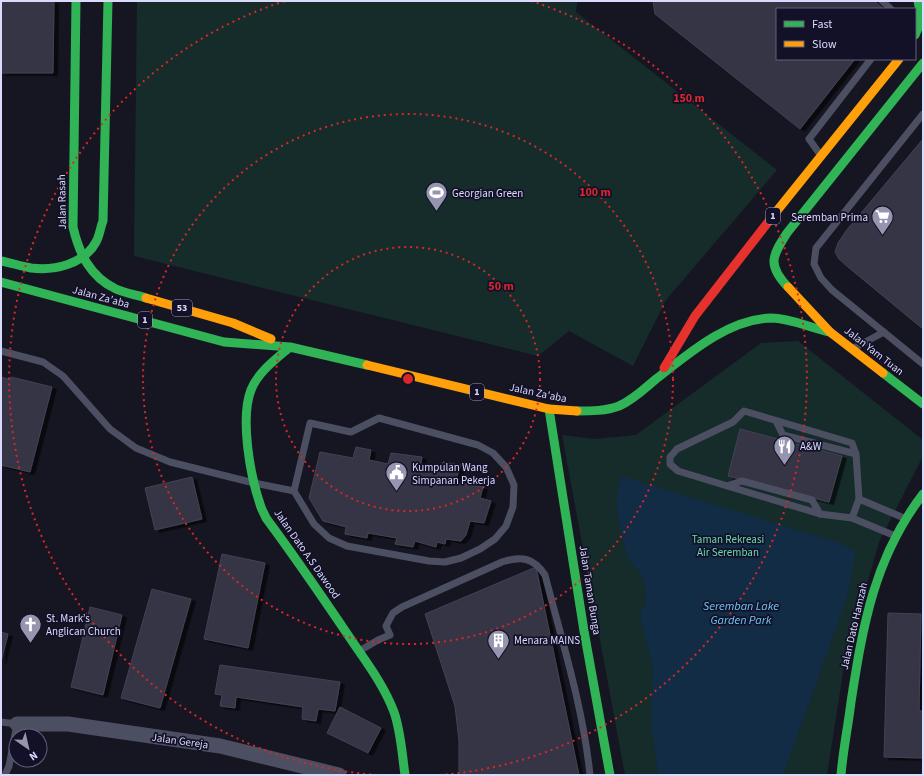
<svg xmlns="http://www.w3.org/2000/svg" width="924" height="776" viewBox="0 0 924 776" font-family="'Source Sans 3',sans-serif">
<defs>
<filter id="shadow"><feDropShadow dx="4.5" dy="2.5" stdDeviation="0" flood-color="#0009"/></filter>
</defs>
<rect width="100%" height="100%" fill="#161622"/>
<path fill="#152c2b" d="M137 1H577L576 12 777 170 666 300 633 366 569 331 538 356 134 256Z
M798 341 923 440V456L879 542 844 666 827 775H625L562 435 594 439 636 435 761 343Z"/>
<path fill="#122c46" d="M621 476 840 543 856 552 847 597 783 775H658L651 720 653 664 645 639 640 614 646 602 645 585 639 572 627 557 617 510V494Z"/>
<path fill="#353444" stroke="#434255" filter="url(#shadow)" d="M1 1H54L53 73H1Z
M653 1H874L884 9H777V59H855L800 129 655 14Z
M923 139V329L848 267 839 259 835 252 838 243 846 231Z
M1 377 11 380V377L52 387 30 472 1 465Z
M740 429 842 456 829 502 728 476Z
M356 447 371 450 369 460 388 464 391 453 422 457 420 469 440 472 443 462 461 465 456 479 459 483 483 487 480 498 491 501 484 523 470 521 466 535 461 541 446 539 445 544 437 542 436 547 415 541 413 547 395 544 397 538 368 533 367 538 345 534 346 527 323 521 309 498 320 452 353 458Z
M192 477 202 519 155 530 145 488Z
M222 554 265 563 248 648 204 639Z
M536 567 579 775H459V741L455 706 425 614Z
M152 589 191 599 160 708 121 698Z
M90 607 122 615 103 695 71 687Z
M888 613 921 614 919 711H923V758L884 757Z
M1 632 8 634 1 662Z
M220 665 340 682 335 711 318 709 316 721 302 719 303 707 236 697 235 708 220 706 222 695 215 694Z
M340 707 381 728 368 753 327 733Z"/>
<g fill="none" stroke-linecap="round" stroke-linejoin="round">
<path stroke="#4c4e62" stroke-width="7" d="M882 1 891 9
M923 114 816 248 814 264 821 278 832 290 923 364
M819 153 809 139 871 59
M854 348 884 332
M1 351 43 362 63 376 110 429 136 448 170 462 254 483 294 491 314 524 329 538 347 546 429 561 445 562 461 558 480 549 495 539 506 526 513 507 514 485 506 467 493 453 478 445 379 418 351 432 310 423 294 491
M776 421 783 435 856 454
M727 486 742 481 812 500 820 514
M852 518 859 499
M893 535 852 518 820 514 678 471 670 464V457L677 449 733 422 744 411 852 443 856 454 859 499 904 518
M361 650 378 640 390 635 386 626 393 613 402 607 502 562C521 556 533 557 545 575 562 641 583 707 590 775
M1 722 17 724 9 766 5 775"/>
<path stroke="#4c4e62" stroke-width="15" d="M17 724H68L220 746 339 775"/>
<path stroke="#30b455" stroke-width="9" d="M76 1 73 227C79 253 90 277 116 289 125 293 136 295 146 298
M915 35C921 24 921 13 918 1
M1 261C11 263 21 266 31 268 55 271 84 264 96 242 100 235 100 228 103 221L108 1
M1 282 224 342 290 347 367 365
M788 287C767 265 772 256 787 233L923 63
M290 347C276 359 258 372 251 390 240 418 250 475 260 504 261 509 264 513 266 518 295 557 323 598 350 638 366 662 384 685 394 712 401 732 402 754 405 775
M883 373 923 404
M549 409 584 631 610 775
M577 411C591 411 606 411 619 406 633 400 644 389 656 379 688 354 728 319 771 318 791 318 810 328 830 332
M841 775C843 750 848 727 851 702 863 625 874 558 923 494"/>
<path stroke="#ff9f0a" stroke-width="9" d="M776 212 899 59
M788 287 830 332 883 373
M146 298 233 323 271 339
M367 365 549 409 577 411"/>
<path stroke="#e5322d" stroke-width="9" d="M664 368 695 316 776 212"/>
</g>
<g fill="none" stroke="#d62828" stroke-width="2" stroke-dasharray="2 4">
<circle cx="408" cy="379" r="132"/>
<circle cx="408" cy="379" r="265"/>
<path d="M377 775A397 397 0 0 1 285 1M531 1A397 397 0 0 1 439 775"/>
</g>
<defs>
<symbol id="stadium-pin" viewBox="-11 -11 22 30"><path d="M0 17L-7.5 6A9.5 9.5 0 1 1 7.5 6Z" fill="#9595b0" stroke="#121127"/><path d="M0-5a6.5 5 0 1 0 0 10a6.5 5 0 1 0 0-10ZM-3.5-1.8h7v3.6h-7Z" fill="#fff"/></symbol>
<symbol id="supermarket-pin" viewBox="-11 -11 22 30"><path d="M0 17L-7.5 6A9.5 9.5 0 1 1 7.5 6Z" fill="#9595b0" stroke="#121127"/><path d="M-6-5.5h2.5l.6 2H6L4.5 2H-2.5L-4.4-4H-6ZM-1.5 3.2a1.3 1.3 0 1 0 .1 0ZM3 3.2a1.3 1.3 0 1 0 .1 0Z" fill="#fff"/></symbol>
<symbol id="restaurant-pin" viewBox="-11 -11 22 30"><path d="M0 17L-7.5 6A9.5 9.5 0 1 1 7.5 6Z" fill="#9595b0" stroke="#121127"/><path d="M-5-6h1v4h1v-4h1v4h1v-4h1v5L-1.5 .5V6h-2V.5L-5-1ZM5-6V6H3V1.5H1.5Q1.5-4 5-6Z" fill="#fff"/></symbol>
<symbol id="civic-pin" viewBox="-11 -11 22 30"><path d="M0 17L-7.5 6A9.5 9.5 0 1 1 7.5 6Z" fill="#9595b0" stroke="#121127"/><path d="M-.6-6.5H3V-4.5H.6V-3L4-1V1h2V6H-6V1h2V-1L-.6-3ZM-1.2 2.5V6h2.4V2.5Z" fill="#fff"/></symbol>
<symbol id="church-pin" viewBox="-11 -11 22 30"><path d="M0 17L-7.5 6A9.5 9.5 0 1 1 7.5 6Z" fill="#9595b0" stroke="#121127"/><path d="M-1.2-6h2.4v3.5h3.3v2.4h-3.3V6h-2.4V-.1h-3.3v-2.4h3.3Z" fill="#fff"/></symbol>
<symbol id="building-pin" viewBox="-11 -11 22 30"><path d="M0 17L-7.5 6A9.5 9.5 0 1 1 7.5 6Z" fill="#9595b0" stroke="#121127"/><path d="M-4-6H4V6H1V3H-1V6H-4ZM-2.5-4.3h1.7v1.8h-1.7ZM.8-4.3h1.7v1.8H.8ZM-2.5-1h1.7V.8h-1.7ZM.8-1h1.7V.8H.8Z" fill="#fff"/></symbol>
</defs>
<g fill-rule="evenodd">
<use href="#stadium-pin" x="424" y="180" width="25" height="34"/>
<use href="#supermarket-pin" x="870" y="204" width="25" height="34"/>
<use href="#restaurant-pin" x="772" y="434" width="25" height="34"/>
<use href="#civic-pin" x="384" y="460" width="25" height="34"/>
<use href="#church-pin" x="18" y="612" width="25" height="34"/>
<use href="#building-pin" x="486" y="628" width="25" height="34"/>
</g>
<g text-anchor="middle" dominant-baseline="central" stroke-width="3.5" stroke-linejoin="round" paint-order="stroke">
<g fill="#121127" stroke="#9e9ebc" stroke-width="1">
<rect x="766" y="208" width="14" height="16" rx="3"/>
<rect x="172" y="300" width="20" height="16" rx="3"/>
<rect x="138" y="312" width="14" height="16" rx="3"/>
<rect x="470" y="384" width="14" height="16" rx="3"/>
</g>
<g font-size="10" font-weight="bold" fill="#dadafc">
<text x="773" y="216">1</text>
<text x="182" y="308">53</text>
<text x="145" y="320">1</text>
<text x="477" y="392">1</text>
</g>
<g font-size="11" fill="#dadafc" stroke="#121127" text-anchor="start">
<text x="452" y="193">Georgian Green</text>
<text x="868" y="217" text-anchor="end">Seremban Prima</text>
<text x="800" y="446">A&amp;W</text>
<text x="412" y="467">Kumpulan Wang<tspan x="412" dy="13">Simpanan Pekerja</tspan></text>
<text x="46" y="618">St. Mark’s<tspan x="46" dy="13">Anglican Church</tspan></text>
<text x="514" y="640">Menara MAINS</text>
</g>
<g font-size="11" fill="#dadafc" stroke="#121127">
<text transform="translate(62 202) rotate(-91)">Jalan Rasah</text>
<text transform="translate(101 297) rotate(15)">Jalan Za'aba</text>
<text transform="translate(874 351) rotate(38)">Jalan Yam Tuan</text>
<text transform="translate(538 393) rotate(12)">Jalan Za'aba</text>
<text transform="translate(307 554) rotate(55)">Jalan Dato A.S Dawood</text>
<text transform="translate(590 590) rotate(81)">Jalan Taman Bunga</text>
<text transform="translate(854 626) rotate(-77)">Jalan Dato Hamzah</text>
<text transform="translate(180 741) rotate(8)">Jalan Gereja</text>
</g>
<g font-size="11" fill="#6ad8af" stroke="#121127">
<text x="728" y="539">Taman Rekreasi<tspan x="728" dy="13">Air Seremban</tspan></text>
</g>
<g font-size="12" font-style="italic" fill="#6fc8f5" stroke="#121127">
<text x="741" y="606">Seremban Lake<tspan x="741" dy="14">Garden Park</tspan></text>
</g>
</g>
<circle cx="408" cy="379" r="6" fill="#d62828" stroke="#121127" stroke-width="2"/>
<g font-size="12" text-anchor="middle" font-weight="bold" fill="#d62828" stroke="#121127" stroke-width="3.5" stroke-linejoin="round" paint-order="stroke">
<text x="689" y="102">150 m</text>
<text x="595" y="196">100 m</text>
<text x="501" y="290">50 m</text>
</g>
<rect width="924" height="776" fill="none" stroke="#dadafc" stroke-width="4"/>
<rect x="776" y="8" width="140" height="52" fill="#121127" stroke="#62617c"/>
<rect x="784" y="21" width="20" height="6" fill="#30b455" stroke="#62617c"/>
<text x="812" y="28" font-size="12" fill="#dadafc">Fast</text>
<rect x="784" y="41" width="20" height="6" fill="#ff9f0a" stroke="#62617c"/>
<text x="812" y="48" font-size="12" fill="#dadafc">Slow</text>
<g transform="translate(28 748) rotate(146)"><circle r="19" fill="#121127" stroke="#62617c"/>
<path d="M0-3L7 15L0 10L-7 15Z" fill="#9595b0"/>
<text y="-6" font-size="11" font-weight="bold" text-anchor="middle" fill="#dadafc">N</text>
</g>
</svg>
